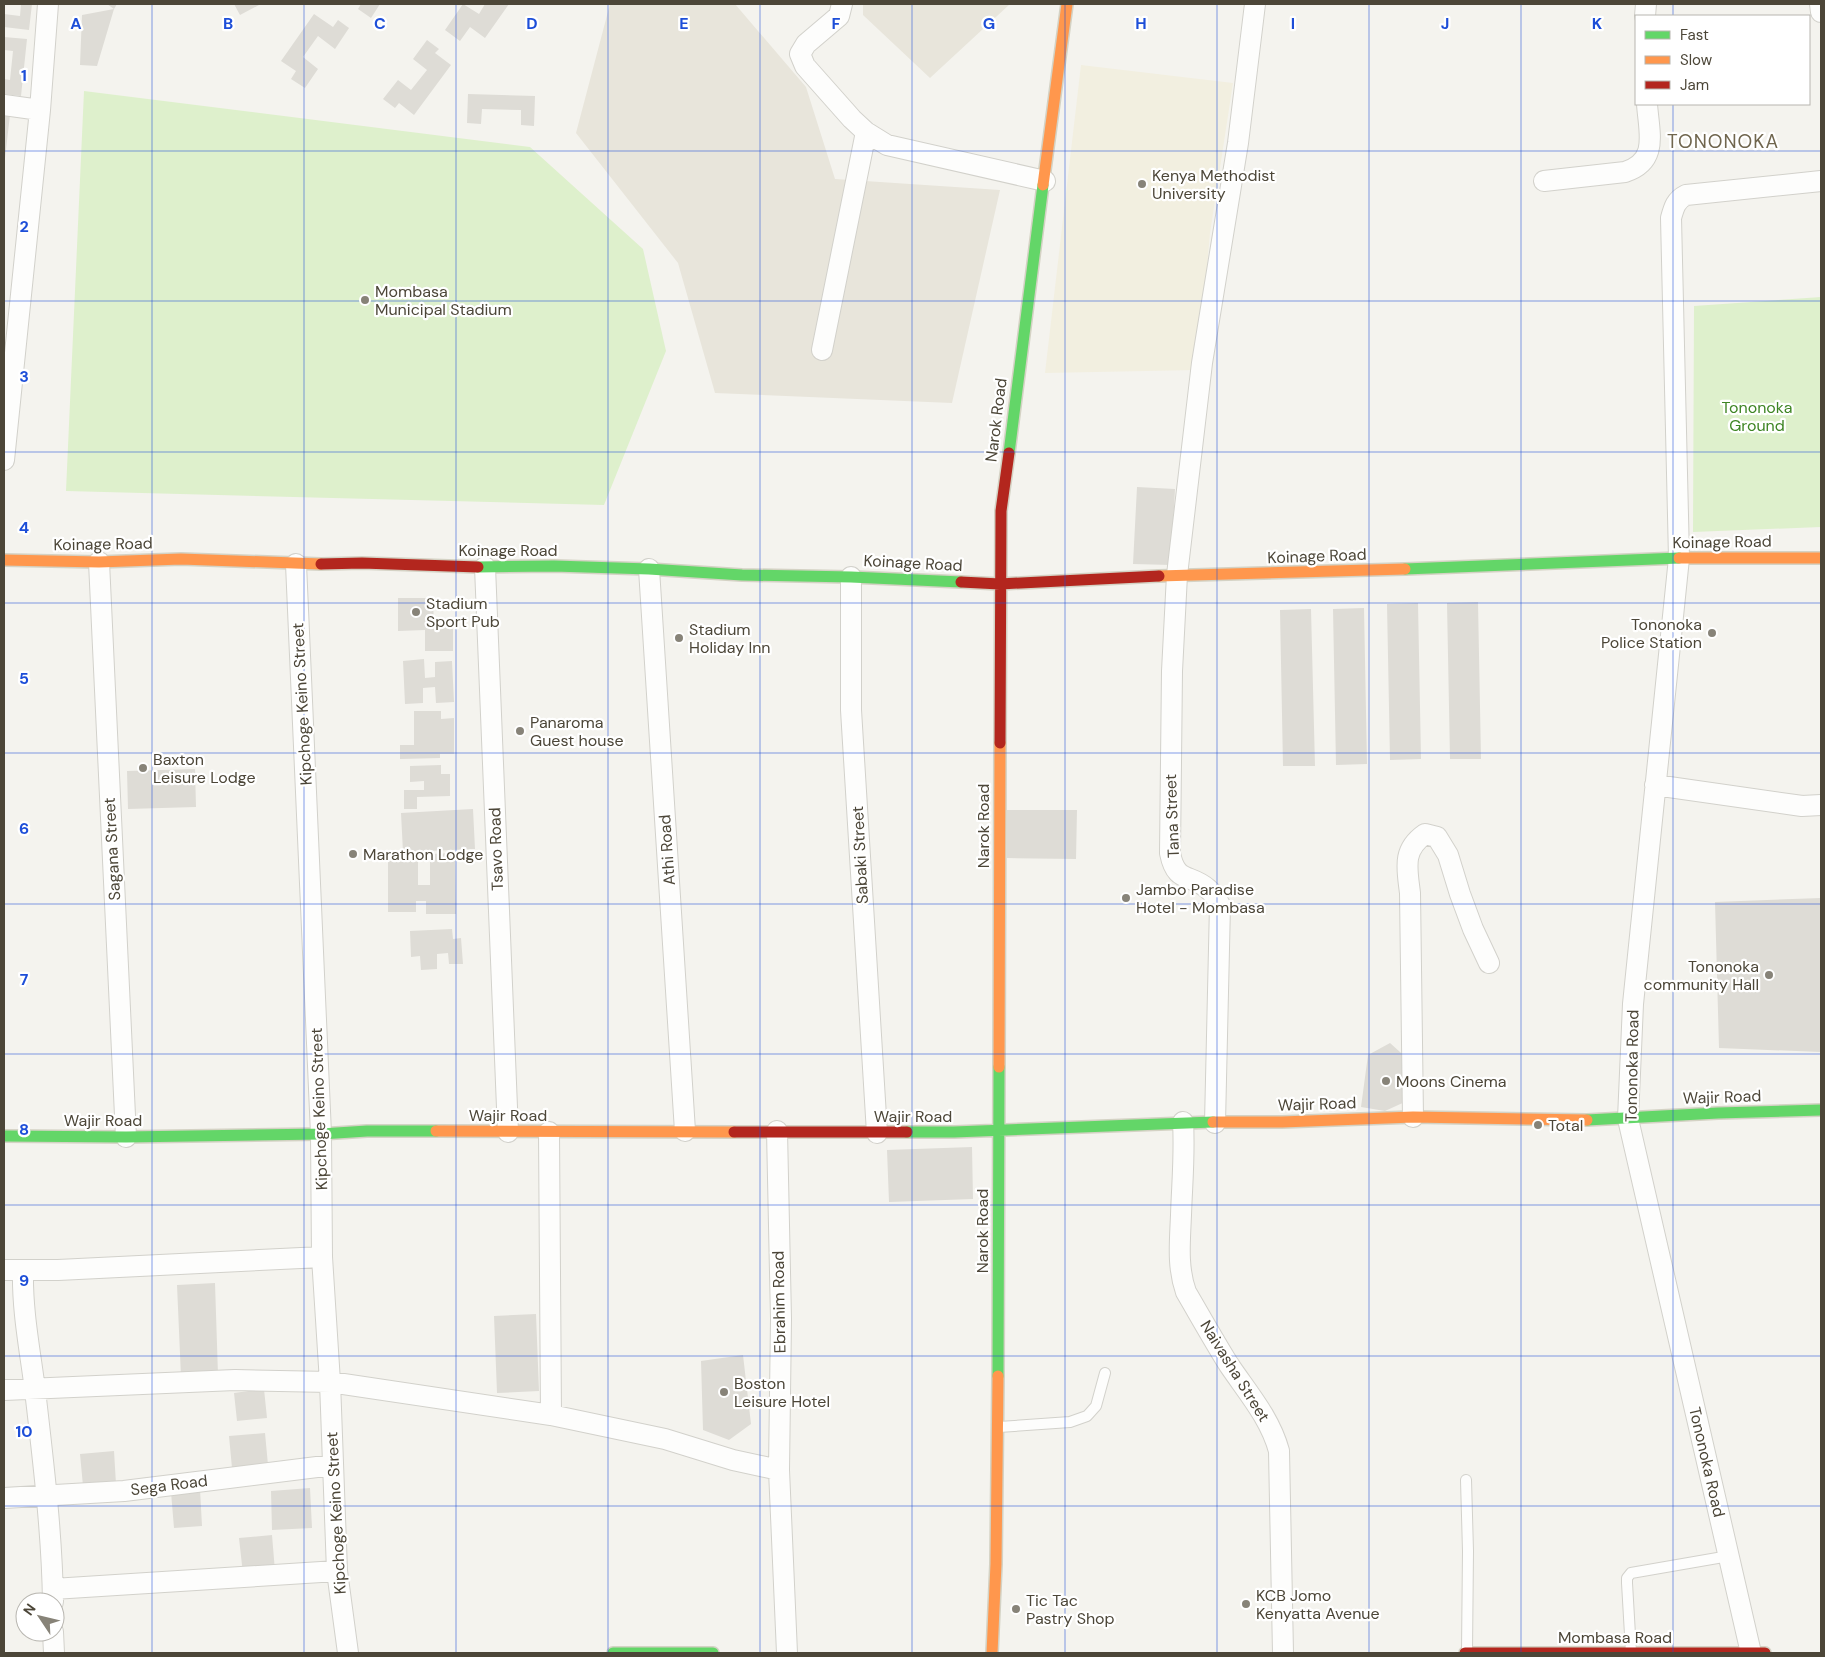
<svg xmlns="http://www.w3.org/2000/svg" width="1825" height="1657" viewBox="0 0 1825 1657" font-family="'DM Sans',sans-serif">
<rect width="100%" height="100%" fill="#f4f3ee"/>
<path fill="#e8e5db" d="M610 4H735L806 87 835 179 1000 190 952 403 715 393 678 263 576 133Z
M863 4H1010L930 78 863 15Z"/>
<path fill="#f2efe0" d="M1081 65 1233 83 1210 233 1198 370 1045 373Z"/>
<path fill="#def0cc" d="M84 91 530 147 643 249 666 351 604 505 66 491Z
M1821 297V527L1693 532 1694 306Z"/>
<path fill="#dedcd6" d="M21 4H32L29 30 4 27V14L20 16Z
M107 4H117L114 9 97 66 80 65 82 15 114 9Z
M234 4H259V5L240 15Z
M361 4H380L371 18 358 9Z
M463 4 479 14 485 4H509L485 38 470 27 460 41 445 30Z
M314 14 333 27 338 20 349 28 335 49 318 36 303 57 318 69 305 88 291 79 296 71 281 61Z
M4 37 27 39 21 96 4 94V79L10 80 13 51 4 50Z
M427 40 439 49 435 53 451 65 414 115 399 103 395 108 383 99 398 80 411 90 427 70 413 59Z
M468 94 535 96 534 126 521 125V110L482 109 481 124 467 123Z
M4 114 10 115 5 158H4Z
M1137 487 1175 489 1171 565 1133 564Z
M398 598H433L434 626 453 625V651H425V630L398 631Z
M1478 602 1481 759H1450L1447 603Z
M1418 603 1421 759 1390 760 1387 604Z
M1364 608 1367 764 1336 765 1333 609Z
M1311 609 1315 766H1283L1280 610Z
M424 659 425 678 435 677V662L452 661 454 702 436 703 435 687 423 688V703L405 704 403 661Z
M414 711H441V719L454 718V754H440V758L400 759V745H414Z
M441 765V774H450V796L417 797V809H404V790H424V781L410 782V766Z
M195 769 196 807 128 809 127 771Z
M473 809 475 849 403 852 401 813Z
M1007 810H1077L1076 859 1007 858Z
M455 853 456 914H426V901H416V912H388V861H418V885H430V854Z
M1821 898V1052L1719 1048 1715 902Z
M452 929 453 939 461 938 463 964H449L448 953 437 954V969L421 970 420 956 411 957 410 931Z
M1390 1043 1410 1061 1407 1101 1385 1111 1361 1107 1368 1055Z
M972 1147 973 1199 889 1202 887 1150Z
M215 1283 218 1375 181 1377 177 1285Z
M536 1314 539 1391 497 1393 494 1316Z
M743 1355 751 1424 729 1440 703 1430 701 1361Z
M264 1389 267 1418 237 1421 234 1393Z
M265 1433 268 1465 232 1468 229 1436Z
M114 1451 116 1484 83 1486 80 1454Z
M310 1488 312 1528 272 1530 271 1491Z
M200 1489 202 1526 174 1528 171 1492Z
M272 1535 275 1571 243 1574 239 1538Z"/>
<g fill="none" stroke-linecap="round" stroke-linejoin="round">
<defs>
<path id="lane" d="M999 1427 1070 1422 1087 1416 1096 1406 1105 1373
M1466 1480 1468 1551 1467 1651
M1631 1652 1627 1583V1578L1631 1573 1729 1556"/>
<path id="street" d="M842 4 839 16 806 44 800 54 805 66 852 119 866 132 887 145 1045 181
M1820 4 1821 12
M1645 16 1646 4
M4 105 40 110
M1544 181 1625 172C1659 161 1649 133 1647 104
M822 350 866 132
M4 460 40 110 48 4
M99 562 126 1137
M296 564 321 1134 322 1257 330 1382 337 1571 348 1653
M485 567 508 1132
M649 569 685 1131
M851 577V710L877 1133
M1655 785 1802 806 1821 805
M1413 1117 1410 893C1407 868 1402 850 1425 834L1437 837 1448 855 1460 894 1473 929 1489 963
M1183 1122C1185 1153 1182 1184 1181 1215 1180 1241 1177 1267 1186 1292 1200 1316 1214 1341 1229 1365 1248 1393 1270 1418 1279 1451L1283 1653
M1215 1123 1220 905C1217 899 1213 893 1208 889 1190 873 1176 884 1170 853L1172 671 1177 575 1202 363 1238 143 1255 4
M777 1131 781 1319 779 1470 787 1653
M549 1132 551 1415
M4 1270H23
M4 1390 235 1380 330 1382 551 1415 665 1439 733 1460 779 1470
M4 1498 124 1491 333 1465
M53 1589 337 1571
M53 1602C52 1532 43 1460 35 1390 30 1350 22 1311 23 1270H58L322 1257
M53 1632 54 1653
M1751 1653 1628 1119 1633 1004 1679 558 1671 218C1674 207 1676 200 1686 195L1821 181"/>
<path id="fast" d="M1009 453 1043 185
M478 567 554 566 649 569 742 575 851 577 961 582
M1405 569 1679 558
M1587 1120 1718 1113 1821 1110
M907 1132H954L1213 1122
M4 1136 126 1137 321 1134 367 1131H436
M998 1376 999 1067
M613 1653H713"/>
<path id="slow" d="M1043 185 1067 4
M1679 558H1821
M4 560 99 562 181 559 321 564
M1159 576 1405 569
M999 1067 1000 743
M1213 1122H1282L1413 1117 1587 1120
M436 1131 734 1132
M992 1653 996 1564 998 1376"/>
<path id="jam" d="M321 564 362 563 478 567
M961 582 1000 584 1159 576
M1000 743 1001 511 1009 453
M734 1132H907
M1465 1653H1765"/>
</defs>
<use href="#lane" stroke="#d2d1cb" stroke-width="12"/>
<use href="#street" stroke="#d2d1cb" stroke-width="22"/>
<use href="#fast" stroke="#d4d2c4" stroke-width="14"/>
<use href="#slow" stroke="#d4d2c4" stroke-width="14"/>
<use href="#jam" stroke="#d4d2c4" stroke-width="14"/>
<use href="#lane" stroke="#fdfdfc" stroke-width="10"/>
<use href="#street" stroke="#fdfdfc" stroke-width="20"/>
<use href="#fast" stroke="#63d668" stroke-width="11"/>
<use href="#slow" stroke="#ff974d" stroke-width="11"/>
<use href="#jam" stroke="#b3261e" stroke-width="11"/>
</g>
<path fill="none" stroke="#1d4ed8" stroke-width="1" stroke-opacity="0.55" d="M152 4V1653M304 4V1653M456 4V1653M608 4V1653M760 4V1653M912 4V1653M1065 4V1653M1217 4V1653M1369 4V1653M1521 4V1653M1673 4V16M1673 104V1653M4 151H1821M4 301H1821M4 452H1821M4 603H1821M4 753H1821M4 904H1821M4 1054H1821M4 1205H1821M4 1356H1821M4 1506H1821"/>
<g fill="#878378" stroke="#fff" stroke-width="2">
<circle cx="1142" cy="184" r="5"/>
<circle cx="365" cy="300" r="5"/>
<circle cx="416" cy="612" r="5"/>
<circle cx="1712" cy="633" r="5"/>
<circle cx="679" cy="638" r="5"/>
<circle cx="520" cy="731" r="5"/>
<circle cx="143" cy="768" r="5"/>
<circle cx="353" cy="854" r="5"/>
<circle cx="1126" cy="898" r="5"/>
<circle cx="1769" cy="975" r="5"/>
<circle cx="1386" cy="1081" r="5"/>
<circle cx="1538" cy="1125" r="5"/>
<circle cx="724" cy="1392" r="5"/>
<circle cx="1246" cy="1604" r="5"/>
<circle cx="1016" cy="1609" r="5"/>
</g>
<g text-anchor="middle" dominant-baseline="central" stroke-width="4.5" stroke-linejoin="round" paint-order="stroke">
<g font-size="16" fill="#4c4638" stroke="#fff" text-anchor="start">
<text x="1152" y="175">Kenya Methodist<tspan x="1152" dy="18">University</tspan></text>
<text x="375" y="291">Mombasa<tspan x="375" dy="18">Municipal Stadium</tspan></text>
<text x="426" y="603">Stadium<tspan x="426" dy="18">Sport Pub</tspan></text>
<text x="1702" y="624" text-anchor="end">Tononoka<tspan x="1702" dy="18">Police Station</tspan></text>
<text x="689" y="629">Stadium<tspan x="689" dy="18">Holiday Inn</tspan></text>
<text x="530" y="722">Panaroma<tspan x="530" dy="18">Guest house</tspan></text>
<text x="153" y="759">Baxton<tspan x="153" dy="18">Leisure Lodge</tspan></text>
<text x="363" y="854">Marathon Lodge</text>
<text x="1136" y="889">Jambo Paradise<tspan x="1136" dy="18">Hotel - Mombasa</tspan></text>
<text x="1759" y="966" text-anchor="end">Tononoka<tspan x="1759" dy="18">community Hall</tspan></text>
<text x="1396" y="1081">Moons Cinema</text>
<text x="1548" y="1125">Total</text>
<text x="734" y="1383">Boston<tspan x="734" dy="18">Leisure Hotel</tspan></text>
<text x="1256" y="1595">KCB Jomo<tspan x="1256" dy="18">Kenyatta Avenue</tspan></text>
<text x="1026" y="1600">Tic Tac<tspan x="1026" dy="18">Pastry Shop</tspan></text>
</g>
<g font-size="16" fill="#3e8524" stroke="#fff">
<text x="1757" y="407">Tononoka<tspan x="1757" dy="18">Ground</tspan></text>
</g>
<g font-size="16" fill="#4c4638" stroke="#fff">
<text transform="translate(996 420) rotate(-83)">Narok Road</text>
<text transform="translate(1722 542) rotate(-1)">Koinage Road</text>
<text transform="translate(103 544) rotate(-1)">Koinage Road</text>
<text x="508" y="550">Koinage Road</text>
<text transform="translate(1317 556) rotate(-2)">Koinage Road</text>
<text transform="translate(913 563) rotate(3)">Koinage Road</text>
<text transform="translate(302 704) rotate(-93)">Kipchoge Keino Street</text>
<text transform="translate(1172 816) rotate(-92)">Tana Street</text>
<text transform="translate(983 826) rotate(-90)">Narok Road</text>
<text transform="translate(112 849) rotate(-93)">Sagana Street</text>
<text transform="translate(496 849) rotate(-92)">Tsavo Road</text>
<text transform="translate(667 850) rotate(-94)">Athi Road</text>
<text transform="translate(860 855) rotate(-93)">Sabaki Street</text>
<text transform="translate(1632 1066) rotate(-89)">Tononoka Road</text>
<text transform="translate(1722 1097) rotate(-2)">Wajir Road</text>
<text transform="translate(1317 1104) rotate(-2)">Wajir Road</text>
<text transform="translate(319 1109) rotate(-92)">Kipchoge Keino Street</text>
<text x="508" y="1115">Wajir Road</text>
<text x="913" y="1116">Wajir Road</text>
<text x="103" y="1120">Wajir Road</text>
<text transform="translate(982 1231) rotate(-90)">Narok Road</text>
<text transform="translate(779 1302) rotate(-91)">Ebrahim Road</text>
<text transform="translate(1235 1371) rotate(58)">Naivasha Street</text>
<text transform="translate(1707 1462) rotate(77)">Tononoka Road</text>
<text transform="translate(169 1485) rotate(-7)">Sega Road</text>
<text transform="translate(336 1513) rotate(-93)">Kipchoge Keino Street</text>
<text x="1615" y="1637">Mombasa Road</text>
</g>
<g font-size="19" letter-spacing="1" fill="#70664e" stroke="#fff">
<text x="1723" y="141">TONONOKA</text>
</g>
</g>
<g font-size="16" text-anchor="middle" font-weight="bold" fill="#1d4ed8" stroke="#fff" stroke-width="4.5" stroke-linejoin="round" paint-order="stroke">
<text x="76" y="29">A</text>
<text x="228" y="29">B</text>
<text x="380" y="29">C</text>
<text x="532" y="29">D</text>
<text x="684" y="29">E</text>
<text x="836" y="29">F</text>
<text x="989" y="29">G</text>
<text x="1141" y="29">H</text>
<text x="1293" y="29">I</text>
<text x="1445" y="29">J</text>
<text x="1597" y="29">K</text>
<text x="24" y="81">1</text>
<text x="24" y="232">2</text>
<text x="24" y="382">3</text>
<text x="24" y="533">4</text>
<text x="24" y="684">5</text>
<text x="24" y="834">6</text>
<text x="24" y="985">7</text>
<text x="24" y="1135">8</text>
<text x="24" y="1286">9</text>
<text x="24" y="1437">10</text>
</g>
<rect width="1825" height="1657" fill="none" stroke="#4c4638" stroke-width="10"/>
<rect x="1635" y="15" width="175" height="90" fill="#ffffff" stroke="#b7b5af"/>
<rect x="1645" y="31" width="25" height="8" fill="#63d668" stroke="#b7b5af"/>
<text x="1680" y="40" font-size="15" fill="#4c4638">Fast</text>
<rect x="1645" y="56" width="25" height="8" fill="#ff974d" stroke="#b7b5af"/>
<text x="1680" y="65" font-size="15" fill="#4c4638">Slow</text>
<rect x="1645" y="81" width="25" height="8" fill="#b3261e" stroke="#b7b5af"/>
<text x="1680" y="90" font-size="15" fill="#4c4638">Jam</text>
<g transform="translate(40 1617) rotate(305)"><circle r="24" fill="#ffffff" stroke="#b7b5af"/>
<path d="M0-4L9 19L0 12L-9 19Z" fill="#878378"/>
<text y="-8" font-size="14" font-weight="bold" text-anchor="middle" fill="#4c4638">N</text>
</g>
</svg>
